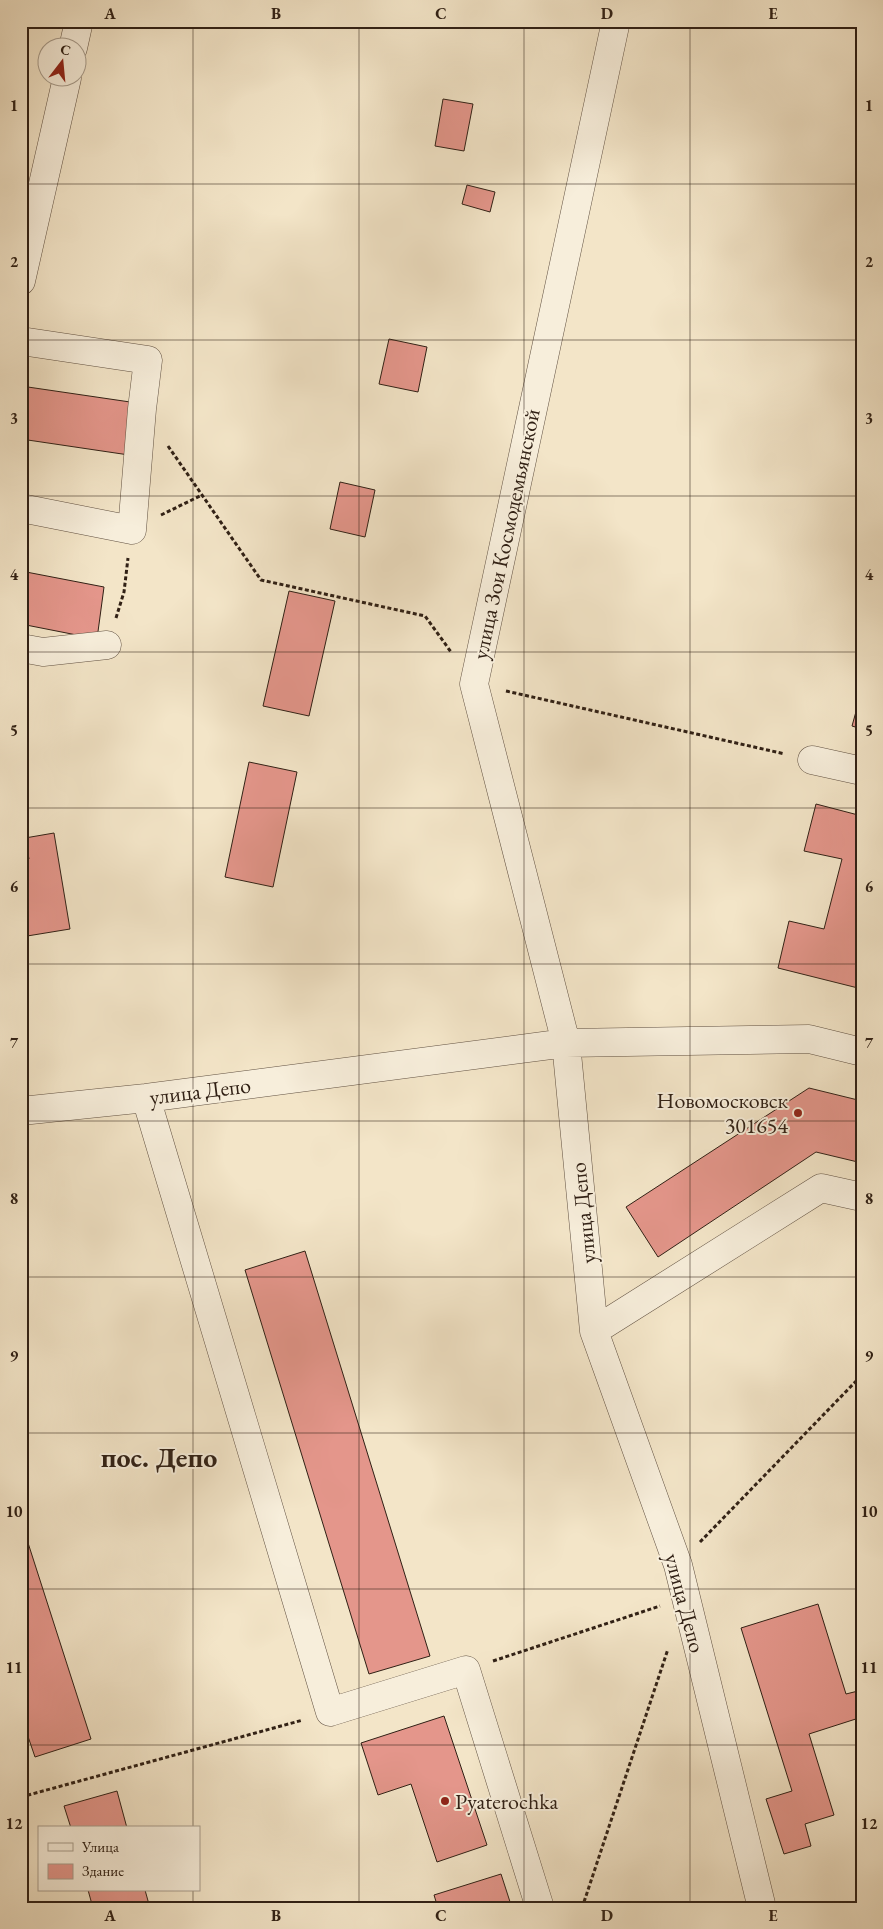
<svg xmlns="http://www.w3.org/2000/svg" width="883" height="1929" viewBox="0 0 883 1929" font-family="'EB Garamond',serif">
<rect width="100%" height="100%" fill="#f3e5c8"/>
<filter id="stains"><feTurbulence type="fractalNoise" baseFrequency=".004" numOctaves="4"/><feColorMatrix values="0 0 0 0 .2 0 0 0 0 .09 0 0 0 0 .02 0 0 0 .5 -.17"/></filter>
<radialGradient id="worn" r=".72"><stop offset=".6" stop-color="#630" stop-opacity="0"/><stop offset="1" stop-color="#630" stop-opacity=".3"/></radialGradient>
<path fill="#e4968b" stroke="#302015" d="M443 99 473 104 464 151 435 146Z
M467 185 495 192 490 212 462 204Z
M389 339 427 347 418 392 379 384Z
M21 386 137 403 129 455 21 439Z
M340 482 375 490 365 537 330 529Z
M21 571 104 587 97 639 21 624Z
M289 591 335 601 309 716 263 706Z
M862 690V729L852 726Z
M249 762 297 772 273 887 225 877Z
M816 804 862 816V989L778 968 789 921 824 929 842 859 804 851Z
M54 833 70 929 21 937V861L29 859 25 838Z
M809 1088 862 1101V1163L816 1152 658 1257 626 1207Z
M305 1251 430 1656 369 1674 245 1270Z
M21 1521 91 1739 35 1757 21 1716Z
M818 1604 846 1694 862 1690V1717L809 1734 834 1815 805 1824 811 1846 784 1854 766 1799 792 1791 741 1628Z
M444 1716 487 1845 437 1862 411 1784 378 1795 361 1743Z
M117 1791 127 1828H71L64 1806Z
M501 1874 512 1908H438L434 1895Z
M88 1890H145L150 1908H93Z"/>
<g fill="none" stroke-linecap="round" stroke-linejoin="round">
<defs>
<path id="minor" d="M616 21 474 684 566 1043 809 1039 862 1052
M73 48 79 21
M21 281 67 78
M21 341 148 360 142 409 132 530 21 508
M21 648 43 652 107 645
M812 760 862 771
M146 1098 330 1712 466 1670 540 1908
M21 1111 146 1098 566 1043 594 1331 678 1565 762 1908
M594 1331 821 1188 862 1197"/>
</defs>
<use href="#minor" stroke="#615142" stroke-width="29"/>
<path stroke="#302015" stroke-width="3" stroke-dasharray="4 2.5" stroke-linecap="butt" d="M168 446 261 580 425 616 451 652
M161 515 202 495
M116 618 124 592 128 558
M506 691 785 754
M700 1542 862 1375
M493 1661 660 1606
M21 1797 303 1720
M582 1908 668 1649"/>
<use href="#minor" stroke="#f7eedb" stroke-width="28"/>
</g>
<path fill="none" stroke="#302015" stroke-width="1" stroke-opacity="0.55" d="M193 21V1828M359 21V1908M524 21V1908M690 21V1908M21 184H862M21 340H862M21 496H862M21 652H862M21 808H862M21 964H862M21 1121H862M21 1277H862M21 1433H862M21 1589H862M21 1745H862M193 1890V1908"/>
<g fill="#8f2418" stroke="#f7eedb" stroke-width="2">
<circle cx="798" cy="1113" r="5"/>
<circle cx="445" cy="1801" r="5"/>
</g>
<g text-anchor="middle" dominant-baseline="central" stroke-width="4" stroke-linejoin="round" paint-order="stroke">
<g font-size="22" fill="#302015" stroke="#f7eedb">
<text transform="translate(506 534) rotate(-78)">улица Зои Космодемьянской</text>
<text transform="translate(200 1091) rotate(-7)">улица Депо</text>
<text transform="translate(583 1213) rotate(-96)">улица Депо</text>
<text transform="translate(685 1603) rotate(75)">улица Депо</text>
</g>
<g font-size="22" fill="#302015" stroke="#f7eedb" text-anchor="end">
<text x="788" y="1100">Новомосковск<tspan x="788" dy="25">301654</tspan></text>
<text x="455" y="1801" text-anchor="start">Pyaterochka</text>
</g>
<g font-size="28" font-weight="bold" fill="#302015" stroke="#f7eedb">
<text x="159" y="1457">пос. Депо</text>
</g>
</g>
<rect width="883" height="1929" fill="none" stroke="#f3e5c8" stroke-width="55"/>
<rect x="38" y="1826" width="162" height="65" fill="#f7eedb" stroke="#a79c8c"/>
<rect x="48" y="1843" width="25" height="8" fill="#f7eedb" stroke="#a79c8c"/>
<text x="82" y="1852" font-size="15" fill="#302015">Улица</text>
<rect x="48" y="1864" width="25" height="15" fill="#e4968b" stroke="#a79c8c"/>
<text x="82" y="1876" font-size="15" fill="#302015">Здание</text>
<g transform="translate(62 62) rotate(16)"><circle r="24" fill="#f7eedb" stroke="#a79c8c"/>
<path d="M0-4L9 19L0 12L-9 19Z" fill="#8f2418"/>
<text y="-8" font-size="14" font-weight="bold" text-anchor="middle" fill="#302015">С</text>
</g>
<rect x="28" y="28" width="828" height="1874" fill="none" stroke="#302015" stroke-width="2"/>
<g font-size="16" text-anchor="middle" font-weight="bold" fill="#302015">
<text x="110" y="19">A</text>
<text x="276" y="19">B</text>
<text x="441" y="19">C</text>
<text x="607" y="19">D</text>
<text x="773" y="19">E</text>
<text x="14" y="111">1</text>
<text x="869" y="111">1</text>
<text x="14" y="267">2</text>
<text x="869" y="267">2</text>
<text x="14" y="424">3</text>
<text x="869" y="424">3</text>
<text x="14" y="580">4</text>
<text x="869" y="580">4</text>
<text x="14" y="736">5</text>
<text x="869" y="736">5</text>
<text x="14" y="892">6</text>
<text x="869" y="892">6</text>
<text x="14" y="1048">7</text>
<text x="869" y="1048">7</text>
<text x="14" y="1204">8</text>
<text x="869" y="1204">8</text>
<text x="14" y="1361">9</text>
<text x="869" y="1361">9</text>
<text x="14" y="1517">10</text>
<text x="869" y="1517">10</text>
<text x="14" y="1673">11</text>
<text x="869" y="1673">11</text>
<text x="14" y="1829">12</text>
<text x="869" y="1829">12</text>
<text x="110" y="1921">A</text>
<text x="276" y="1921">B</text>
<text x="441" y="1921">C</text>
<text x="607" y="1921">D</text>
<text x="773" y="1921">E</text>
</g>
<rect width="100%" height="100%" filter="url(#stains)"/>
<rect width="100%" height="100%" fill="url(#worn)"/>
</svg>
